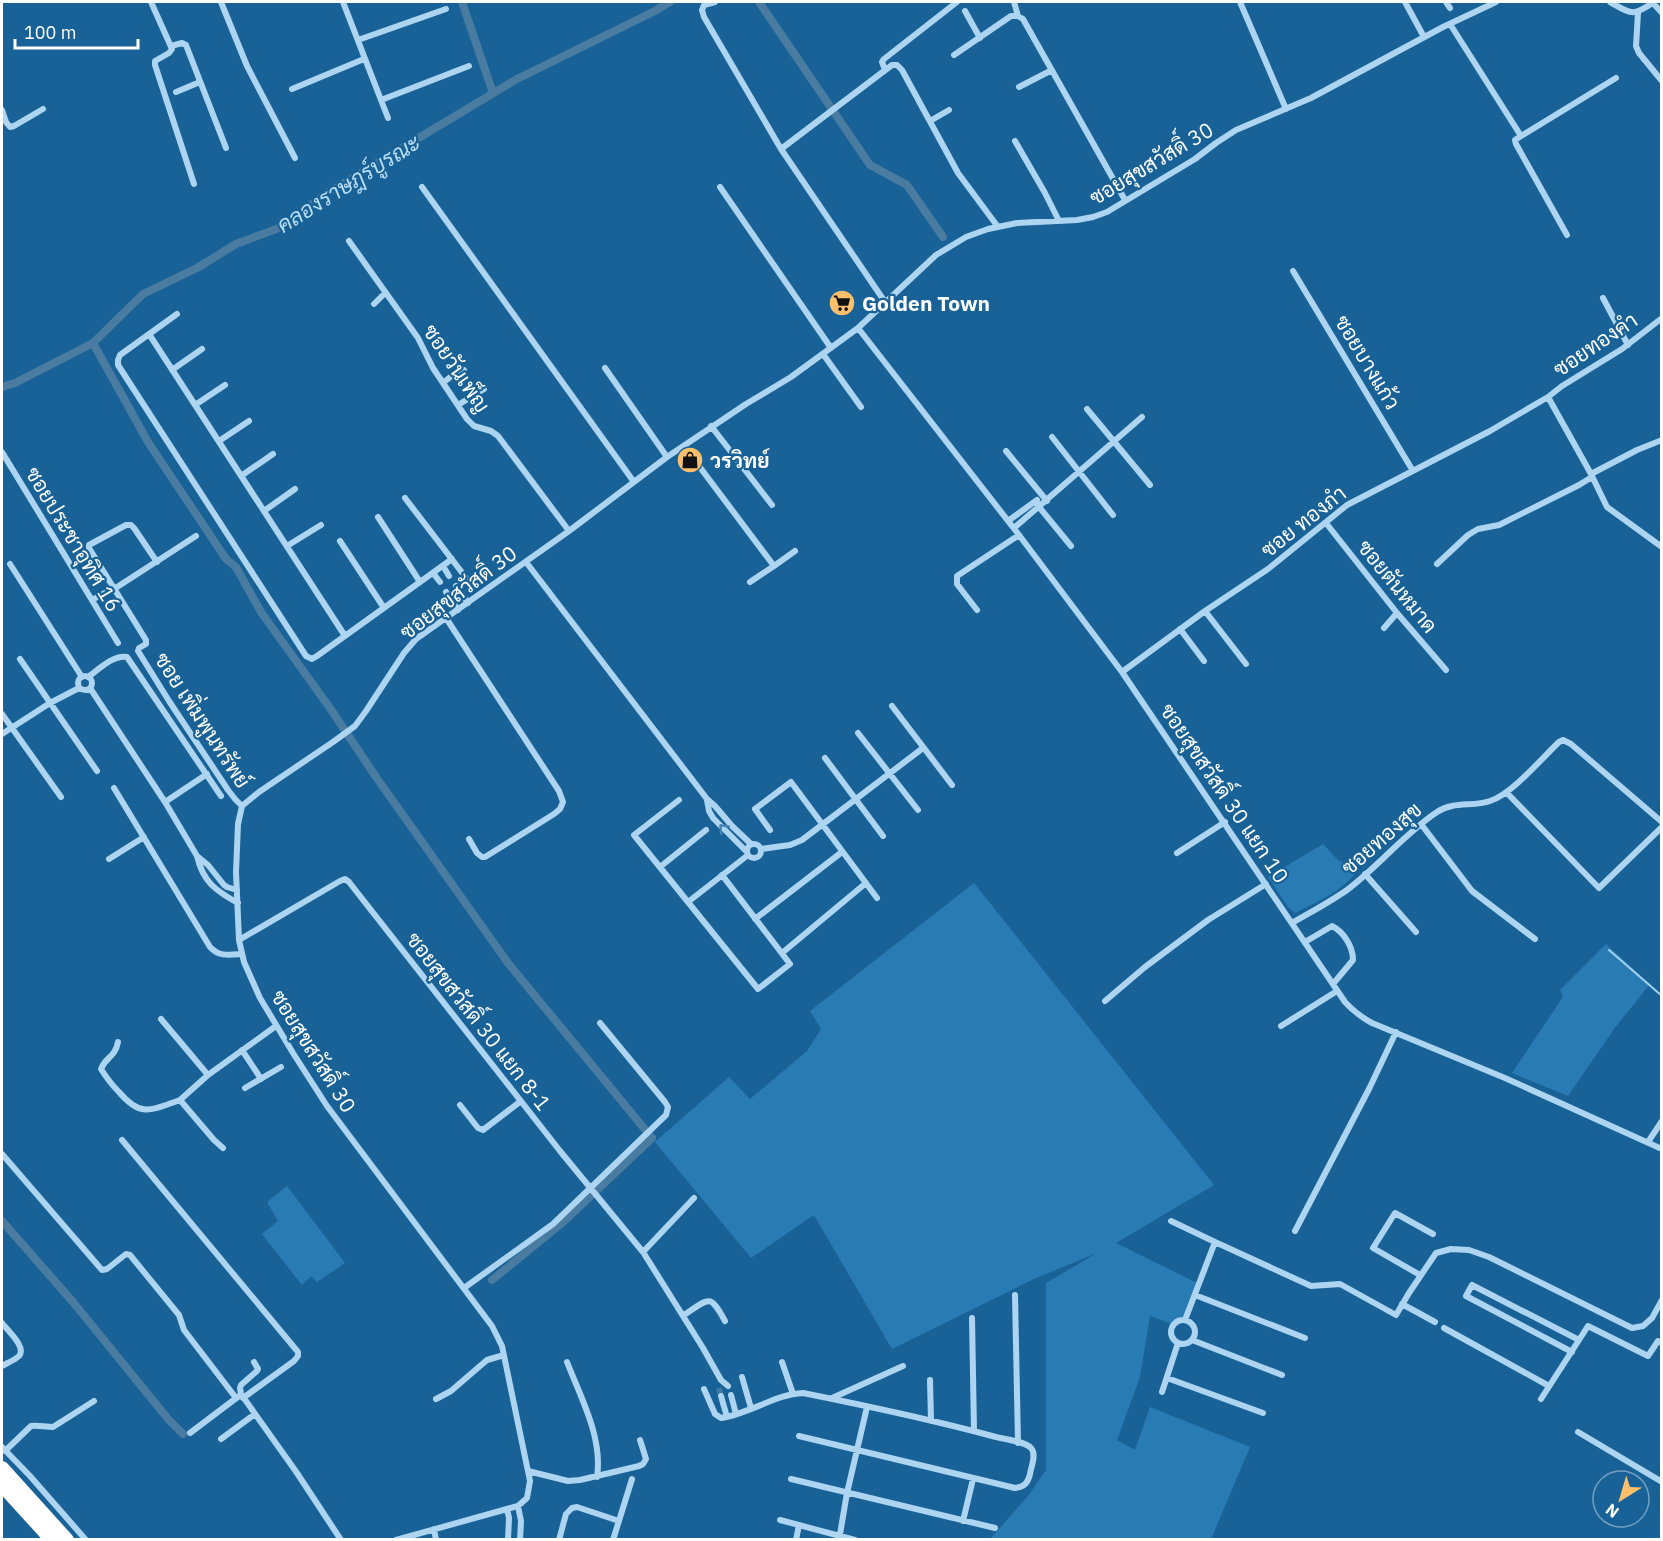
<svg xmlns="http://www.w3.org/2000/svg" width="1663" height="1541" viewBox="0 0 1663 1541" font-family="'IBM Plex Sans',Sarabun,sans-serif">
<rect width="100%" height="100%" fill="#196297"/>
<path fill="#297bb4" d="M1323 844 1338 860 1358 870C1343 891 1317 902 1295 913L1288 907 1268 877Z
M974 883 1214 1185 1116 1243 1193 1281 1198 1282 1184 1317 1172 1324 1150 1316 1140 1377 1117 1440 1135 1450 1150 1407 1250 1447 1211 1539H990L1028 1496 1046 1470V1283L1097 1253 1034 1279 892 1349 814 1215 751 1258 655 1142 729 1077 750 1099 807 1051 821 1029 810 1011Z
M1606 944 1650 984 1614 1029 1568 1096 1512 1073 1563 997 1560 990Z
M287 1186 345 1263 317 1282 311 1276 302 1285 262 1234 278 1221 267 1202Z"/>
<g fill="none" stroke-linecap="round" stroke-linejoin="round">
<path stroke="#a0d2f3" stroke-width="2" d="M1609 950 1662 996"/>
<path stroke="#4a7ca1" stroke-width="8" d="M462 2 493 93
M759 2 870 165 907 185 943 237
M93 343 148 442 226 559 236 567 261 612 332 711 376 777 508 963 652 1138 562 1223 492 1280
M2 387 15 383 93 343 143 294 197 268 236 244 279 228 329 192 517 79 653 12 670 2
M2 1221 73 1302 168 1419 183 1434"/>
<path stroke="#3c7aa7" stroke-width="6" stroke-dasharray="6 3" stroke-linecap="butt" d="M719 1388 721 1396"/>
<path stroke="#add5f1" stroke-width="6" d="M151 2 172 49 169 53 155 61V65L194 184
M221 2 247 66 295 158
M343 2 388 118
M715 2 704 5 702 10 704 17 781 149 885 302
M1014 2 1018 16
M1240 2 1286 109
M1405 2 1424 37
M1446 2 1450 8
M1610 2C1632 14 1632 17 1654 2
M1652 2 1662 13
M965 11 980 38
M1638 13 1636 46 1639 53 1662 81
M1450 24 1521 136 1616 78
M358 40 446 9
M171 46 182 43 186 45 226 148
M954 55 1011 16H1018L1023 19 1125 200
M885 70 882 62 884 59 957 2
M1019 87 1052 70
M292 89 364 59
M176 92 200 82
M381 100 469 66
M2 110 6 122 10 127 14 126 43 109
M930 121 949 110
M1521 136 1515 140 1516 144 1567 235
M1015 141 1045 193 1059 221
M781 149 892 65H897L902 70 958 173 998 227
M422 187 634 482
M720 187 831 348
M349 241 418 338 433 368 467 419 474 426 491 431 498 436 569 531
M1293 271 1413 471
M1603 298 1628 345
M374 304 385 293
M177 314 120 355 118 360V365L306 656 312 659 317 656 452 559
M858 328 1019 535 1122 672 1345 1002C1354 1012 1361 1017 1372 1023L1505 1078 1662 1149
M149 334 345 636
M823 354 861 407
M605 368 667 457
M172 370 202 349
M443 383 454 374 464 370
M1548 397 1591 474 1607 507 1662 547
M195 405 225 385
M458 405 484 389
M1087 409 1150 485
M711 426 772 505
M1052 437 1113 515
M219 441 249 421
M684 446 774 566 795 551
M1006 451 1047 501
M2 452 118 643
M1591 474 1637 450 1662 440
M241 476 273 454
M405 498 470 583
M1035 502 1071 546
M264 511 295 489
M378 517 420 582
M1008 521 1037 500
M1326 523 1397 613 1446 670
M1014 528 1142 417
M340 541 384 608
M287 546 321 525
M157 562 134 528 131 525H126L89 545V548L146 640V644L139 648 138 651 169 701 228 790 235 799 242 806
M526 562 707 799 715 806 732 826 751 844
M10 564 82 677
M1437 564 1468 535 1478 529 1499 525 1579 485 1592 477
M443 566 449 576
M433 573 440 582
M750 582 774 566
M456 586 468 603
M114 589 196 536
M446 592 458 610
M92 600 110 590
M977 610 957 584V576L1019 535
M1205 611 1246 664
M446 618 559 791 563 802 560 809 554 814 485 857H482L477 853 469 839
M1384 628 1397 613
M1180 629 1204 661
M20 659 97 771
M1122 672 1205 611 1268 569 1347 505 1490 431 1548 397 1562 386 1622 349 1662 318
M78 683a7 7 0 1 1 14 0a7 7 0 1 1-14 0Z
M88 677C98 670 114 654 127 657L221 796
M90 688 165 802 197 856
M892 706 952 785
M2 714 61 797
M858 733 918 810
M2 734 50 703 79 688
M825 758 883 836
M114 788 210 947C219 957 229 955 242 954
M1507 793 1599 888 1662 827
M679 800 634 835 758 989 790 964 722 875
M707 800 709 811 713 818 747 852
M165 802 207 774
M1421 824 1472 891 1535 939
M770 830 755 809 791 782 877 898
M747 851a7 7 0 1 1 14 0a7 7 0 1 1-14 0Z
M761 849 790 845 802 840 923 748
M1177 853 1225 822
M109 859 144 837
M660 867 706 830
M1365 874 1416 932
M237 890 227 887 224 885 208 865 197 856C203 882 216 891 238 903
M688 902 748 855
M755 919 842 852
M1292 923C1311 912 1330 902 1347 890 1379 866 1404 834 1437 812 1453 801 1473 807 1490 801 1512 794 1542 758 1559 742L1563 740 1571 744 1662 822
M239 940 340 881 345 879 349 882 560 1151 643 1252 703 1348 721 1380 728 1386
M1305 942 1332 926C1344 932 1353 947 1353 960L1333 984
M782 953 866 883
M1105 1001 1145 967 1208 920 1266 884
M161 1019 208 1075
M1281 1026 1337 991
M118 1042C115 1058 106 1056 101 1069 106 1077 112 1085 119 1092 141 1118 151 1110 180 1100
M242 1050 261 1079
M245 1088 281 1067
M460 1105 478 1128 483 1130 521 1101
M122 1140 298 1352V1356L294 1361 243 1398
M1648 1142 1662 1121
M223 1148 214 1140 180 1100 208 1075 276 1026
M2 1154 102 1270 107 1269 126 1254 130 1255 179 1315 184 1330 236 1398
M1171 1221 1215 1242
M1295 1231 1369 1089 1396 1032
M643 1252 694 1198
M1420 1275 1373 1248 1395 1213 1433 1234
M464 1288 553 1224 666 1115 668 1107 665 1102 600 1023
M1015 1295 1018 1443
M1195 1295 1305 1338
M1402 1304 1435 1322
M684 1315C709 1299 709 1292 725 1321
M972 1318 974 1431
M1171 1332a12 12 0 1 1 24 0a12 12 0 1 1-24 0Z
M1185 1320 1215 1242 1311 1286 1340 1284 1396 1315 1409 1293 1436 1253 1451 1249 1469 1250 1489 1257 1632 1328 1643 1326 1652 1318 1662 1300
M2 1323C7 1330 27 1347 19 1356 15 1360 7 1363 2 1366
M1444 1328 1549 1386
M1192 1340 1282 1375
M1572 1352 1466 1296 1472 1285 1579 1340
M254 1362 258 1369 257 1371 241 1385 240 1388 241 1394 297 1473 341 1540
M567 1362C581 1398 603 1438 597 1477
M782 1362 793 1394
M742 1377 751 1408
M1167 1378 1263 1413
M930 1380 931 1421
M704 1389 715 1414 721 1418C749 1414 776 1394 803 1393 868 1406 933 1420 996 1437 1005 1439 1026 1442 1031 1448 1037 1454 1031 1467 1030 1474 1028 1483 1024 1487 1015 1488L799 1436
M1162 1392 1178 1343
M731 1395 736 1414
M721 1396 727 1417
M832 1398 903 1366
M436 1399 451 1391 487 1360 504 1355
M1541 1399 1588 1326 1648 1356 1658 1341 1662 1343
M1578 1432 1662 1482
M190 1433 239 1396
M221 1439 255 1414
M2 1447 30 1476 86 1540
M5 1451 31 1426C38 1425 45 1427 53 1427L94 1401
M528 1471 568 1481 580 1480 639 1466 643 1464 646 1459 640 1440
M791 1479 995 1528
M518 1506 521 1521 520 1540
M507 1509 509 1518 508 1540
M780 1520 855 1540
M963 1521 973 1479
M434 1529 436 1540
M396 1540 507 1509 518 1506 527 1498 530 1481 502 1346 492 1326 327 1106 293 1053 260 998 244 962 239 940 236 872 238 824 242 806 259 792 333 742 355 726 366 711 404 653 416 639 569 531 667 457 746 404 791 377 858 328 936 255 966 237 988 229 1017 223 1077 220 1093 217 1107 212 1195 159 1216 143 1236 130 1311 98 1443 27 1496 2
M559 1540 566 1514 572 1508 577 1507 619 1521
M613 1540 632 1479
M796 1540 799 1525
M839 1540 847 1493 867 1407"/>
<path stroke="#fff" stroke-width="14" d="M2 1468 67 1540
M2 1485 52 1540"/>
</g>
<defs><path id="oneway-chevron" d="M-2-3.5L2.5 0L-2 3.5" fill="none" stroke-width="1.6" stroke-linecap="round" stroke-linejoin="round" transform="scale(1.5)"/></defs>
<use stroke="#4584b2" href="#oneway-chevron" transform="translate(723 828) rotate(-133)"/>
<defs>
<symbol id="supermarket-disc" viewBox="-11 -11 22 22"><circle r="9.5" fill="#ffc06c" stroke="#196297"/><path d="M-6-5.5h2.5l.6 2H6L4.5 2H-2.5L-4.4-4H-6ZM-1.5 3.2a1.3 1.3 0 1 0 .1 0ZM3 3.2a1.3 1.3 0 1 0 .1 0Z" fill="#111"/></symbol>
<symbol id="shop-disc" viewBox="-11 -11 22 22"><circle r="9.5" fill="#ffc06c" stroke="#196297"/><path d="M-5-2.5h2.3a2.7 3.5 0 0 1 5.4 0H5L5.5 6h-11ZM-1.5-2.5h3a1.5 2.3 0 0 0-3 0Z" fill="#111"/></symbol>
</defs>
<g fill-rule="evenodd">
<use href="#supermarket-disc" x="827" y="288" width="30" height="30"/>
<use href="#shop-disc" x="675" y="445" width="30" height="30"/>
</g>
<g text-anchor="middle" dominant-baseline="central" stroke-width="4.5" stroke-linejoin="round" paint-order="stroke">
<g font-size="21" fill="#fff" stroke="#196297">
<text transform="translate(1151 163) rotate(-31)">ซอยสุขสวัสดิ์ 30</text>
<text transform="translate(1595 344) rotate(-34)">ซอยทองคำ</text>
<text transform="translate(1368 362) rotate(59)">ซอยบางแก้ว</text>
<text transform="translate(457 368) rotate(56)">ซอยวันเพ็ญ</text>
<text transform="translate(1303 521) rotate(-38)">ซอย ทองภํา</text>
<text transform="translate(74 539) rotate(59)">ซอยประชาอุทิศ 16</text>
<text transform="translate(1398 586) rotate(51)">ซอยตันหมาด</text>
<text transform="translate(458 592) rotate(-37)">ซอยสุขสวัสดิ์ 30</text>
<text transform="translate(203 720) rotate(57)">ซอย เพิ่มพูนทรัพย์</text>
<text transform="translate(1225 793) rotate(56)">ซอยสุขสวัสดิ์ 30 แยก 10</text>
<text transform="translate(1381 838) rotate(-41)">ซอยทองสุข</text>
<text transform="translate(479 1021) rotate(52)">ซอยสุขสวัสดิ์ 30 แยก 8-1</text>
<text transform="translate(314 1051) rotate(58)">ซอยสุขสวัสดิ์ 30</text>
</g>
<g font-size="21" font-weight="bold" fill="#fff" stroke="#196297" text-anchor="start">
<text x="862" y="303">Golden Town</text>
<text x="710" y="460">วรวิทย์</text>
</g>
<g font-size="22" font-style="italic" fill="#b9def7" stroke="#196297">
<text transform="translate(348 183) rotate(-32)">คลองราษฎร์บูรณะ</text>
</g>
</g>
<rect width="1663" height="1541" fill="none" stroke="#ffffff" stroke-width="6"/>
<g transform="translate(1621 1499) rotate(217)"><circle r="28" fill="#196297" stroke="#75a1c1" stroke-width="1.5"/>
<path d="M0-4.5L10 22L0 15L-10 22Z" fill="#ffc06c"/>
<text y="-9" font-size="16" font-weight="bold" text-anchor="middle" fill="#ffffff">N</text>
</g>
<path d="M15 39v9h123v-9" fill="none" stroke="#ffffff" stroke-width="3"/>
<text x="24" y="39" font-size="18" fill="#ffffff" stroke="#196297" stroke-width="4.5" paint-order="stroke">100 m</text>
</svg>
